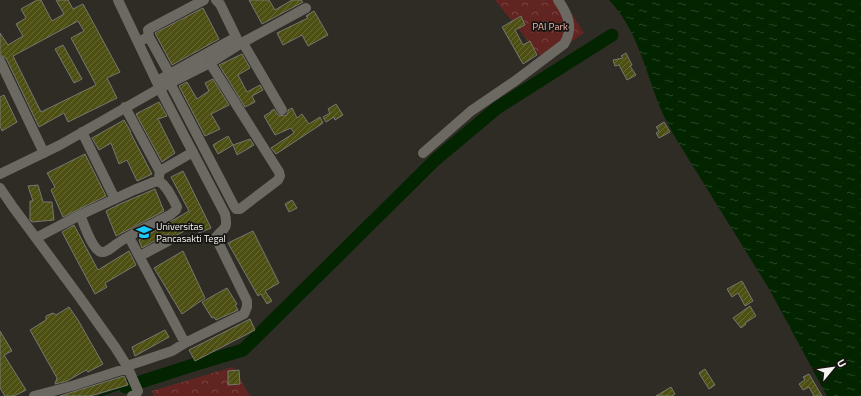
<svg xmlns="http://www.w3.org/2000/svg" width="861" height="396" viewBox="0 0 861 396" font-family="'Titillium Web',sans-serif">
<defs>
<pattern id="park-crowns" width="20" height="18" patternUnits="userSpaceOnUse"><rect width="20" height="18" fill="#622420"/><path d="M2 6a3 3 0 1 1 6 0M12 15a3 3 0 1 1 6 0" fill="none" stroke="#794441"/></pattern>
<pattern id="water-ripples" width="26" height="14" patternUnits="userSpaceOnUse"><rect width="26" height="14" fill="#022500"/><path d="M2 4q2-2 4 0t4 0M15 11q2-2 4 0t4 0" fill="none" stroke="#284526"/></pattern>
<pattern id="building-hatch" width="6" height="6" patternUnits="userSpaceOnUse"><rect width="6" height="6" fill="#4d5012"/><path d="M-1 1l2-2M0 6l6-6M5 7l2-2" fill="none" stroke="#676a35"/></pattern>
</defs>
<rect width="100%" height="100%" fill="#2f2c26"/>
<path fill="url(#park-crowns)" d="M495 0H563L584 33 544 61Z
M233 367 250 396H154L152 391Z"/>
<path fill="url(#water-ripples)" d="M609 0H861V396H827L768 287 673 134C670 126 665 119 662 112 646 74 638 30 609 0Z"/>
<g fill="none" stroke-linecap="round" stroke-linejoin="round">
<path stroke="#022500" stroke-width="2" d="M99 396 125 387"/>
<path stroke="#022500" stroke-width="13" d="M125 387 193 365 243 350 435 160 497 108 612 35"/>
</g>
<path fill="url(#building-hatch)" stroke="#767770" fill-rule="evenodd" d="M37 0H41L52 21 64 14 56 0H68L73 9 83 4 120 72 107 78 117 98 68 122 64 113 39 127 6 58 0 55V33L8 45 23 36 16 24 26 18 21 9ZM78 21 84 31 71 38 96 85 41 112 13 56Z
M249 0H269L275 10 292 0H301L303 2 262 24Z
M203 8 219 39 172 65 155 33Z
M314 11 328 35 308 46 302 35 283 45 277 33 308 18 306 16Z
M521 16 525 25 515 30 523 45 530 41 537 55 523 64 502 27Z
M63 45 82 79 74 83 55 49Z
M626 53 632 65 630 66 636 75 627 80 619 65 615 66 613 60 623 58 621 56Z
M242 54 250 68 238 75 247 92 260 85 263 90 252 96 255 102 245 107 219 65Z
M213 79 229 105 211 114 220 129 205 136 179 86 187 82 197 99 209 91 205 83Z
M4 95 17 122 2 131 0 126V97Z
M159 102 167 116 158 119 175 153 162 162 136 114Z
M336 104 343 115 335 120 334 117 326 122 323 117 330 113 328 109Z
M292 108 297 118 302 114 309 124 320 117 323 123 276 154 271 148 294 133 291 128 275 135 264 116 271 112V111L274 109 278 115 285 116 288 113V110Z
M124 120 131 132H130L152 174 137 181 127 160 119 164 111 143 99 150 92 138Z
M664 122 670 132 659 138 656 133 659 131 656 127Z
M228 136 233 145 218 154 213 145Z
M250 139 254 145 237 155 233 145Z
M85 154 106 196 63 217 51 190 55 187 47 173Z
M183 171 211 228 199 233 196 225 173 237 169 235H165L142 248 139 240 189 211 171 177Z
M38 185 43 202H52L54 220 32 222 30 220V201H33L28 186Z
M155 189 164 211 116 236 106 211 120 204Z
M292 200 297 208 289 212 285 204Z
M74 225 98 270 129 251 136 265 105 283 107 287 95 294 62 232Z
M253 231 279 283 265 291 272 301 267 304 261 294 258 296 228 243Z
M183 251 205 298 182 314 154 268Z
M742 281 753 301 745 306 738 293 732 297 727 289Z
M227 288 237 304 235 305 238 310 216 320 214 317 212 318 202 302Z
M750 306 756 316 745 323 746 324 741 328 733 318Z
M69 307 78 320 103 364 88 372 86 370 67 381 55 384 57 378 30 330 46 320V316L53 313 56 315Z
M250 319 255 330 195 361 189 350Z
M165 330 169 337 135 356 132 347Z
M0 331 12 351 4 355 26 390 14 396H5L0 388Z
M705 369 715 385 709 389 699 373Z
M239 370 240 384 228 385V371Z
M809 374 822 396H814L809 387 803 390 799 384 805 380 803 377Z
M124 376 128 385 90 396H60Z
M671 387 675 394 672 396H656Z"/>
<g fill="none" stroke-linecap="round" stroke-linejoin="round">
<path stroke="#6c6962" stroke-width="10" d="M118 0 163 95 225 214C228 229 225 227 216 237L217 240 247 301V307L244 314 185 343 172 351 127 366
M216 0 220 4 239 43
M149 37 148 30 151 28 204 0
M144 39 149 37 169 73
M243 43 282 110
M0 61 44 153
M157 81 236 37
M170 83 234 206 236 209H240L278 180 280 176 279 172 210 63
M125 107 160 172
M82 132 115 199
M423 153 471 111 515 81 564 44C574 28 568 14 558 0
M0 174 60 145 160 88 210 63 240 44 306 8
M159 177 160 171 193 152
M159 181C168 187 172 198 177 207L176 210 170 215C153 224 134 232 118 243 113 246 105 255 99 251 91 246 84 224 80 215L134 190 154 182Z
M0 188 13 207 78 295 115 347 127 366 138 391 136 394 132 396
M129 237 185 343
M36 238 80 215
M140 256 168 241
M34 396 72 386 128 368"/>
</g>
<defs>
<symbol id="university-bare" viewBox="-9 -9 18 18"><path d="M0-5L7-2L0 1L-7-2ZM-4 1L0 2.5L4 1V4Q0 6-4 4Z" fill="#1bc9fc" stroke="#161512" stroke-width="2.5" paint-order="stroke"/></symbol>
</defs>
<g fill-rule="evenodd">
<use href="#university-bare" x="133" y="221" width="22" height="22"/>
</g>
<g text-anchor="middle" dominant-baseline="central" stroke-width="3.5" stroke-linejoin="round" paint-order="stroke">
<g font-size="10" fill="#fbb8b0" stroke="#161512">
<text x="550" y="26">PAI Park</text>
</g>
<g font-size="10" fill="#f6f4f0" stroke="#161512" text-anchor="start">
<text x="156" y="226">Universitas<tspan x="156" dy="12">Pancasakti Tegal</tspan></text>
</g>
</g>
<g transform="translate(833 368) rotate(61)" stroke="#161512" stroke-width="3" paint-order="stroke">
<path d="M0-3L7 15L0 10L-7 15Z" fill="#f6f4f0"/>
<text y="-6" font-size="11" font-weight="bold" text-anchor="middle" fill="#f6f4f0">U</text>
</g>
</svg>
